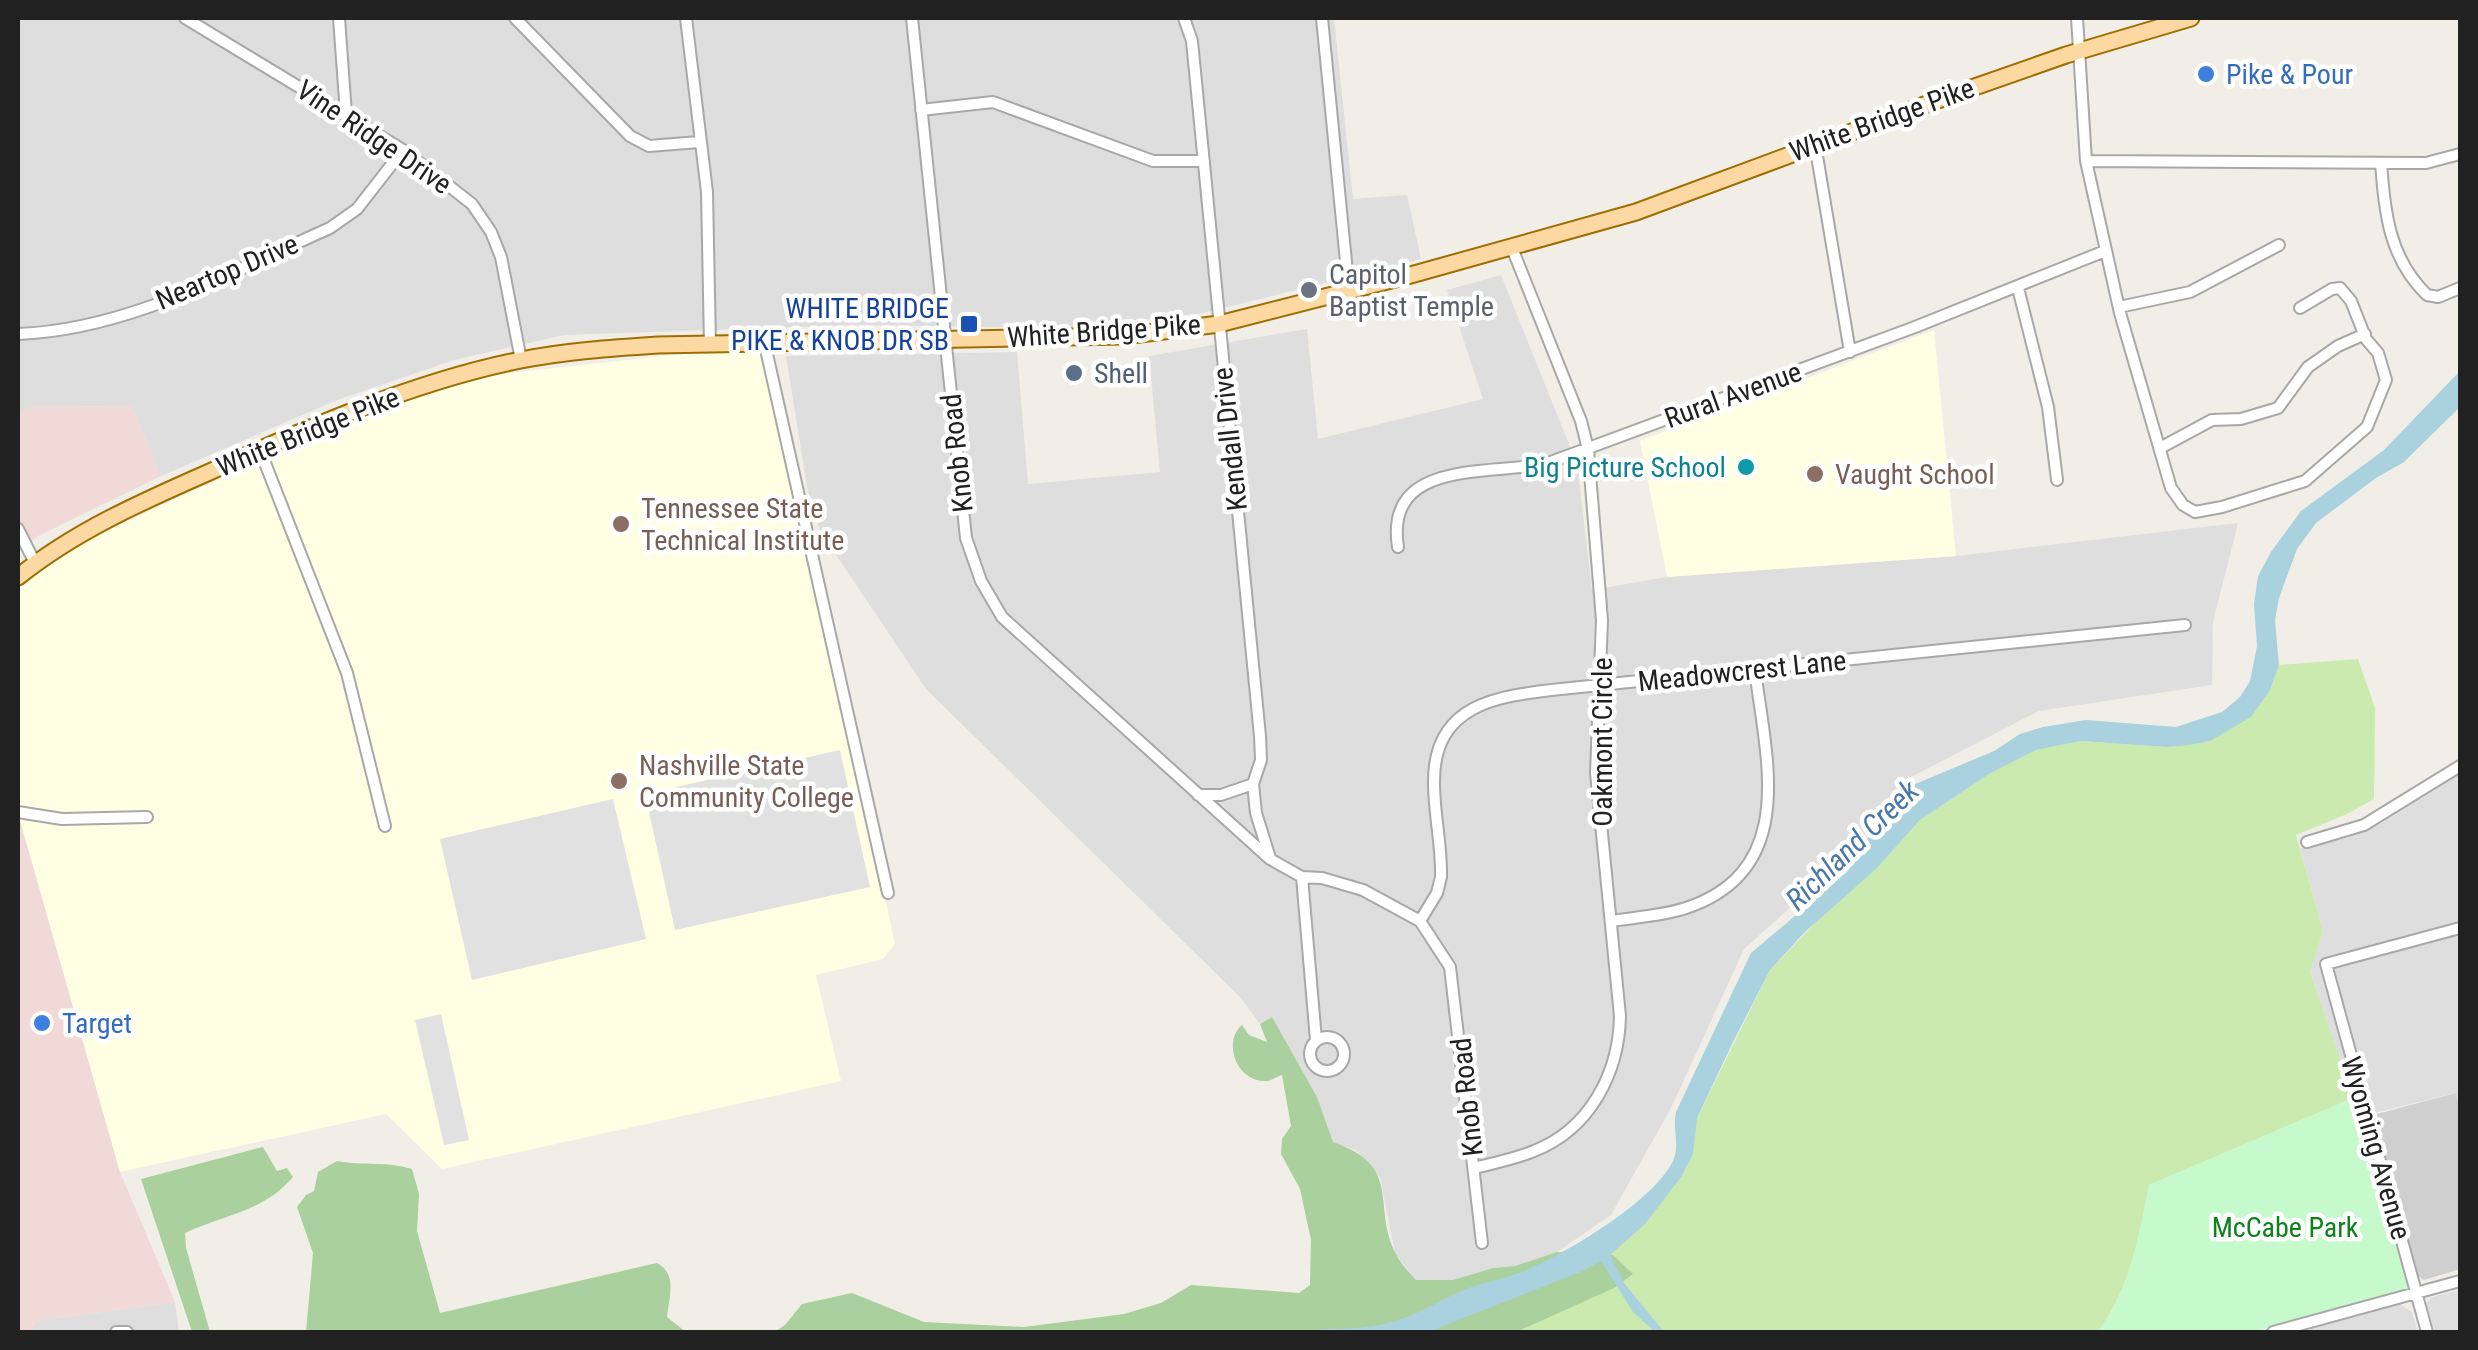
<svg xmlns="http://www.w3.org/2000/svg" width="2478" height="1350" viewBox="0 0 2478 1350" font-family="'Roboto Condensed',sans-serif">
<rect width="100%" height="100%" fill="#f1eee8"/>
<path fill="#dfdede" d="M18 18H1334L1353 199 1407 195 1421 259 1203 313 1074 328 860 325 564 335 454 360 337 400 161 476 132 406 31 407 18 414Z
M1501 275 1577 464 1592 590 1667 577 1956 556 2238 523 2213 622 2212 685 2039 711 1911 777 1849 855 1744 949 1671 1108 1611 1215 1557 1252 1515 1266 1493 1268 1453 1280H1416L1395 1253 1380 1177 1356 1150 1333 1142 1317 1097 1271 1018 1260 1024 1240 997 926 689 820 531 807 487 786 356 1017 352 1028 484 1160 472 1149 356 1307 329 1318 439 1483 399 1447 290Z
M2460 774V1113L2455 1093 2358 1117 2310 970 2323 931 2300 848 2348 838 2382 823Z
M2460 1290V1332H2435L2426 1303 2432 1297Z
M175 1302 179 1332H32L35 1321Z
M2400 1304 2412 1312 2418 1332H2297Z"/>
<path fill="#f1d9d8" d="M132 406 161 476 38 536 18 552V414L31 407Z
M18 813 120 1172 175 1302 36 1321 32 1332H18Z"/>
<path fill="#feffe3" d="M1934 330 1956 556 1667 577 1640 441Z
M765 345 895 944 883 959 816 975 841 1081 442 1169 386 1114 120 1172 18 813V579L35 563 434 381Z"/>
<path fill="#cfcfcf" d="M2456 1093 2460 1113V1269L2424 1280 2418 1276 2373 1115Z"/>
<path fill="#caeaaf" d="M2358 659 2375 708 2374 799 2347 814 2296 835 2323 931 2310 971 2353 1098 2149 1185C2138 1241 2131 1285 2098 1332H1428L1645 1224 1770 970 1825 913 1876 869 1920 820 1989 774 2036 750 2081 741 2166 747 2270 690 2279 665Z"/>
<path fill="#aad09d" d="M1272 1017 1317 1097 1333 1142C1404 1166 1371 1206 1396 1254 1400 1263 1409 1272 1416 1280H1453L1493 1268 1515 1266 1557 1252 1613 1255 1633 1274 1614 1288 1516 1332H774L785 1325 802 1304 852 1293 924 1322 1024 1327 1124 1314 1161 1303 1191 1285 1299 1293 1310 1285 1311 1240 1300 1189 1281 1154 1282 1139 1291 1126 1282 1075C1276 1077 1271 1081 1265 1081 1237 1082 1222 1042 1242 1025L1249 1035 1267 1042 1260 1024Z
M263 1147 277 1171 287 1168 293 1177C263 1212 226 1214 185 1233L186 1248 210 1332H192L141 1179Z
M337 1161C364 1166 385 1161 412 1169L419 1194 417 1231 440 1313 657 1263C678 1275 669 1296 667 1317L686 1332H306L313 1253 297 1207 306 1195 314 1191 318 1172Z"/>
<path fill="#c6facc" d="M2353 1098 2409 1288 2252 1332H2098C2132 1283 2137 1243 2149 1185Z"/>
<path fill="#e1e1e1" d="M840 750 870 887 675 930 645 794Z
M613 799 646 939 472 980 440 839Z
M441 1014 469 1140 444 1145 415 1020Z"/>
<path fill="#a9d1de" d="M2460 371V407L2404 462 2376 478 2316 523 2297 549 2279 598 2275 620 2279 665 2270 690 2251 717 2210 741 2189 745 2166 747 2081 741 2036 750 1989 774 1920 820 1876 869 1805 932 1770 970 1733 1042 1697 1118 1693 1154 1681 1177 1645 1224 1610 1255 1624 1283 1664 1332H1655L1633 1312 1601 1261 1583 1271 1428 1332H1293C1323 1327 1354 1331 1384 1324 1412 1318 1435 1303 1461 1291 1479 1283 1500 1280 1519 1273 1561 1257 1651 1203 1672 1163 1681 1147 1672 1130 1676 1112L1751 953 1847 872 1878 821 1913 785 1994 751 2020 734 2043 727 2086 720 2176 727 2222 712 2240 697 2250 681 2257 646 2254 604 2258 576 2271 552 2301 511 2384 450Z"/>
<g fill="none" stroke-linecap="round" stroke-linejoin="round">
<defs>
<path id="street" d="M185 18 403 150 472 204 491 232 501 257 521 360
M339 18 346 114
M515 18 630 136 649 146 699 142
M686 18 707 192 710 345
M912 18 966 538 981 581 1002 617 1270 859 1302 877 1322 878 1363 890 1420 921 1450 967 1482 1243
M1184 18 1192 41 1260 736 1261 760 1253 784 1256 813 1270 858
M1322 18 1349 292
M2077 18 2086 161 2120 313 2171 488 2183 505 2195 512 2222 507 2305 481 2367 427 2386 380 2378 353 2366 339 2351 301 2340 288 2332 289 2300 308
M921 110 993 102 1153 161H1204
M1815 144 1850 352
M2086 161 2426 163 2460 154
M2381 163C2385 214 2389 258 2427 295L2438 297 2460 288
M2018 288 2048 407 2057 480
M2119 307 2190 292 2279 245
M18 334C128 330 231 272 330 228L357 209 403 150
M765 345 888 893
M2160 448 2212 420 2241 419 2278 408 2308 367 2338 346 2365 334
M260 450 347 673 385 826
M18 529 35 563
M1398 547C1384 457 1493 476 1548 463L1915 327 2105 251
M1198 795H1221L1253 784
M18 812 62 819 147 817
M2307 842 2364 825 2460 766
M1302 877 1316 1040
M1420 921 1437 893 1441 877C1442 846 1434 815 1434 783 1433 703 1498 696 1561 689L2185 625
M1611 921C1636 917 1662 916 1686 908 1799 870 1766 759 1755 670
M1310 1054a17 17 0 1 1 34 0a17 17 0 1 1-34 0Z
M1474 1168C1494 1163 1515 1159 1534 1151 1590 1129 1619 1073 1620 1016L1596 773 1602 620 1588 449 1581 421 1512 248
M116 1332H127
M2273 1332 2460 1281
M2427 1332 2326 964 2460 928"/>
<path id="primary" d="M18 577C74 532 139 503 205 474 302 430 418 380 521 360 567 351 612 348 658 345L1124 336 1219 324 1407 276 1636 212 1946 97 2066 55 2191 18"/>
</defs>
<use href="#street" stroke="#a8a8a8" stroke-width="14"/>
<use href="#primary" stroke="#9e6e00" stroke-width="19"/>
<use href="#street" stroke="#fff" stroke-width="10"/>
<use href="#primary" stroke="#fcd8a2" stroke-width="15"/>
</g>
<g fill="#3f7fe0" stroke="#fff" stroke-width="4">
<circle cx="2206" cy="74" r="10"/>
<circle cx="42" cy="1023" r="10"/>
</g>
<circle fill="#6b7280" stroke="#fff" stroke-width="4" cx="1309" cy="290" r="10"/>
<rect fill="#1a4fb4" stroke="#fff" stroke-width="4" x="959" y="314" width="20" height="20" rx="5"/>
<circle fill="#5c6f8a" stroke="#fff" stroke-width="4" cx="1074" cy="373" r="10"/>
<circle fill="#0f9aa8" stroke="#fff" stroke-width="4" cx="1746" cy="467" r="10"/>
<g fill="#8d6e63" stroke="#fff" stroke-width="4">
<circle cx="1815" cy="474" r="10"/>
<circle cx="621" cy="524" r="10"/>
<circle cx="619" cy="781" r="10"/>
</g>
<g text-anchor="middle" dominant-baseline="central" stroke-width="9" stroke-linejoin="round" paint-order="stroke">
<g font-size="28" fill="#366cbe" stroke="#fff" text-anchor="start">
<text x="2226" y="74">Pike &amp; Pour</text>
<text x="62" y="1023">Target</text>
</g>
<g font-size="28" fill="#212121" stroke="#fff">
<text transform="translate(1882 120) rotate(-20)">White Bridge Pike</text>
<text transform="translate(374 137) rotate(34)">Vine Ridge Drive</text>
<text transform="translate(227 272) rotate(-23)">Neartop Drive</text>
<text transform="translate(1104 331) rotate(-4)">White Bridge Pike</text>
<text transform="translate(1733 395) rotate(-20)">Rural Avenue</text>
<text transform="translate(308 432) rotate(-22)">White Bridge Pike</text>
<text transform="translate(1230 439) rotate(-96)">Kendall Drive</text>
<text transform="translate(957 453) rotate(-96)">Knob Road</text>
<text transform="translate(1742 671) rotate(-6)">Meadowcrest Lane</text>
<text transform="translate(1602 742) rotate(-90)">Oakmont Circle</text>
<text transform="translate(1467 1097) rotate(-96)">Knob Road</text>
<text transform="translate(2376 1148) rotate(74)">Wyoming Avenue</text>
</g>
<g font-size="28" fill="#5b616d" stroke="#fff" text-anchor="start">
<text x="1329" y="274">Capitol<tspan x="1329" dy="32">Baptist Temple</tspan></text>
</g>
<g font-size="28" fill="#164399" stroke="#fff" text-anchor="end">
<text x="949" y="308">WHITE BRIDGE<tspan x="949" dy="32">PIKE &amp; KNOB DR SB</tspan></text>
</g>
<g font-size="28" fill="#4e5e75" stroke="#fff" text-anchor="start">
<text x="1094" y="373">Shell</text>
</g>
<g font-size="28" fill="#0d838f" stroke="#fff" text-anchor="end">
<text x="1726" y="467">Big Picture School</text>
</g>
<g font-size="28" fill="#785e54" stroke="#fff" text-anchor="start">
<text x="1835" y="474">Vaught School</text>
<text x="641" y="508">Tennessee State<tspan x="641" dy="32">Technical Institute</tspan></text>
<text x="639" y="765">Nashville State<tspan x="639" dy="32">Community College</tspan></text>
</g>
<g font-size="28" fill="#0c821a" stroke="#fff">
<text x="2285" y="1227">McCabe Park</text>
</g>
<g font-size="30" font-style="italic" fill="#4977aa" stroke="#fff">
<text transform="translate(1852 845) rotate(-44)">Richland Creek</text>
</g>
</g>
<rect width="2478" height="1350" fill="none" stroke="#212121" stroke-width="40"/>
</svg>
